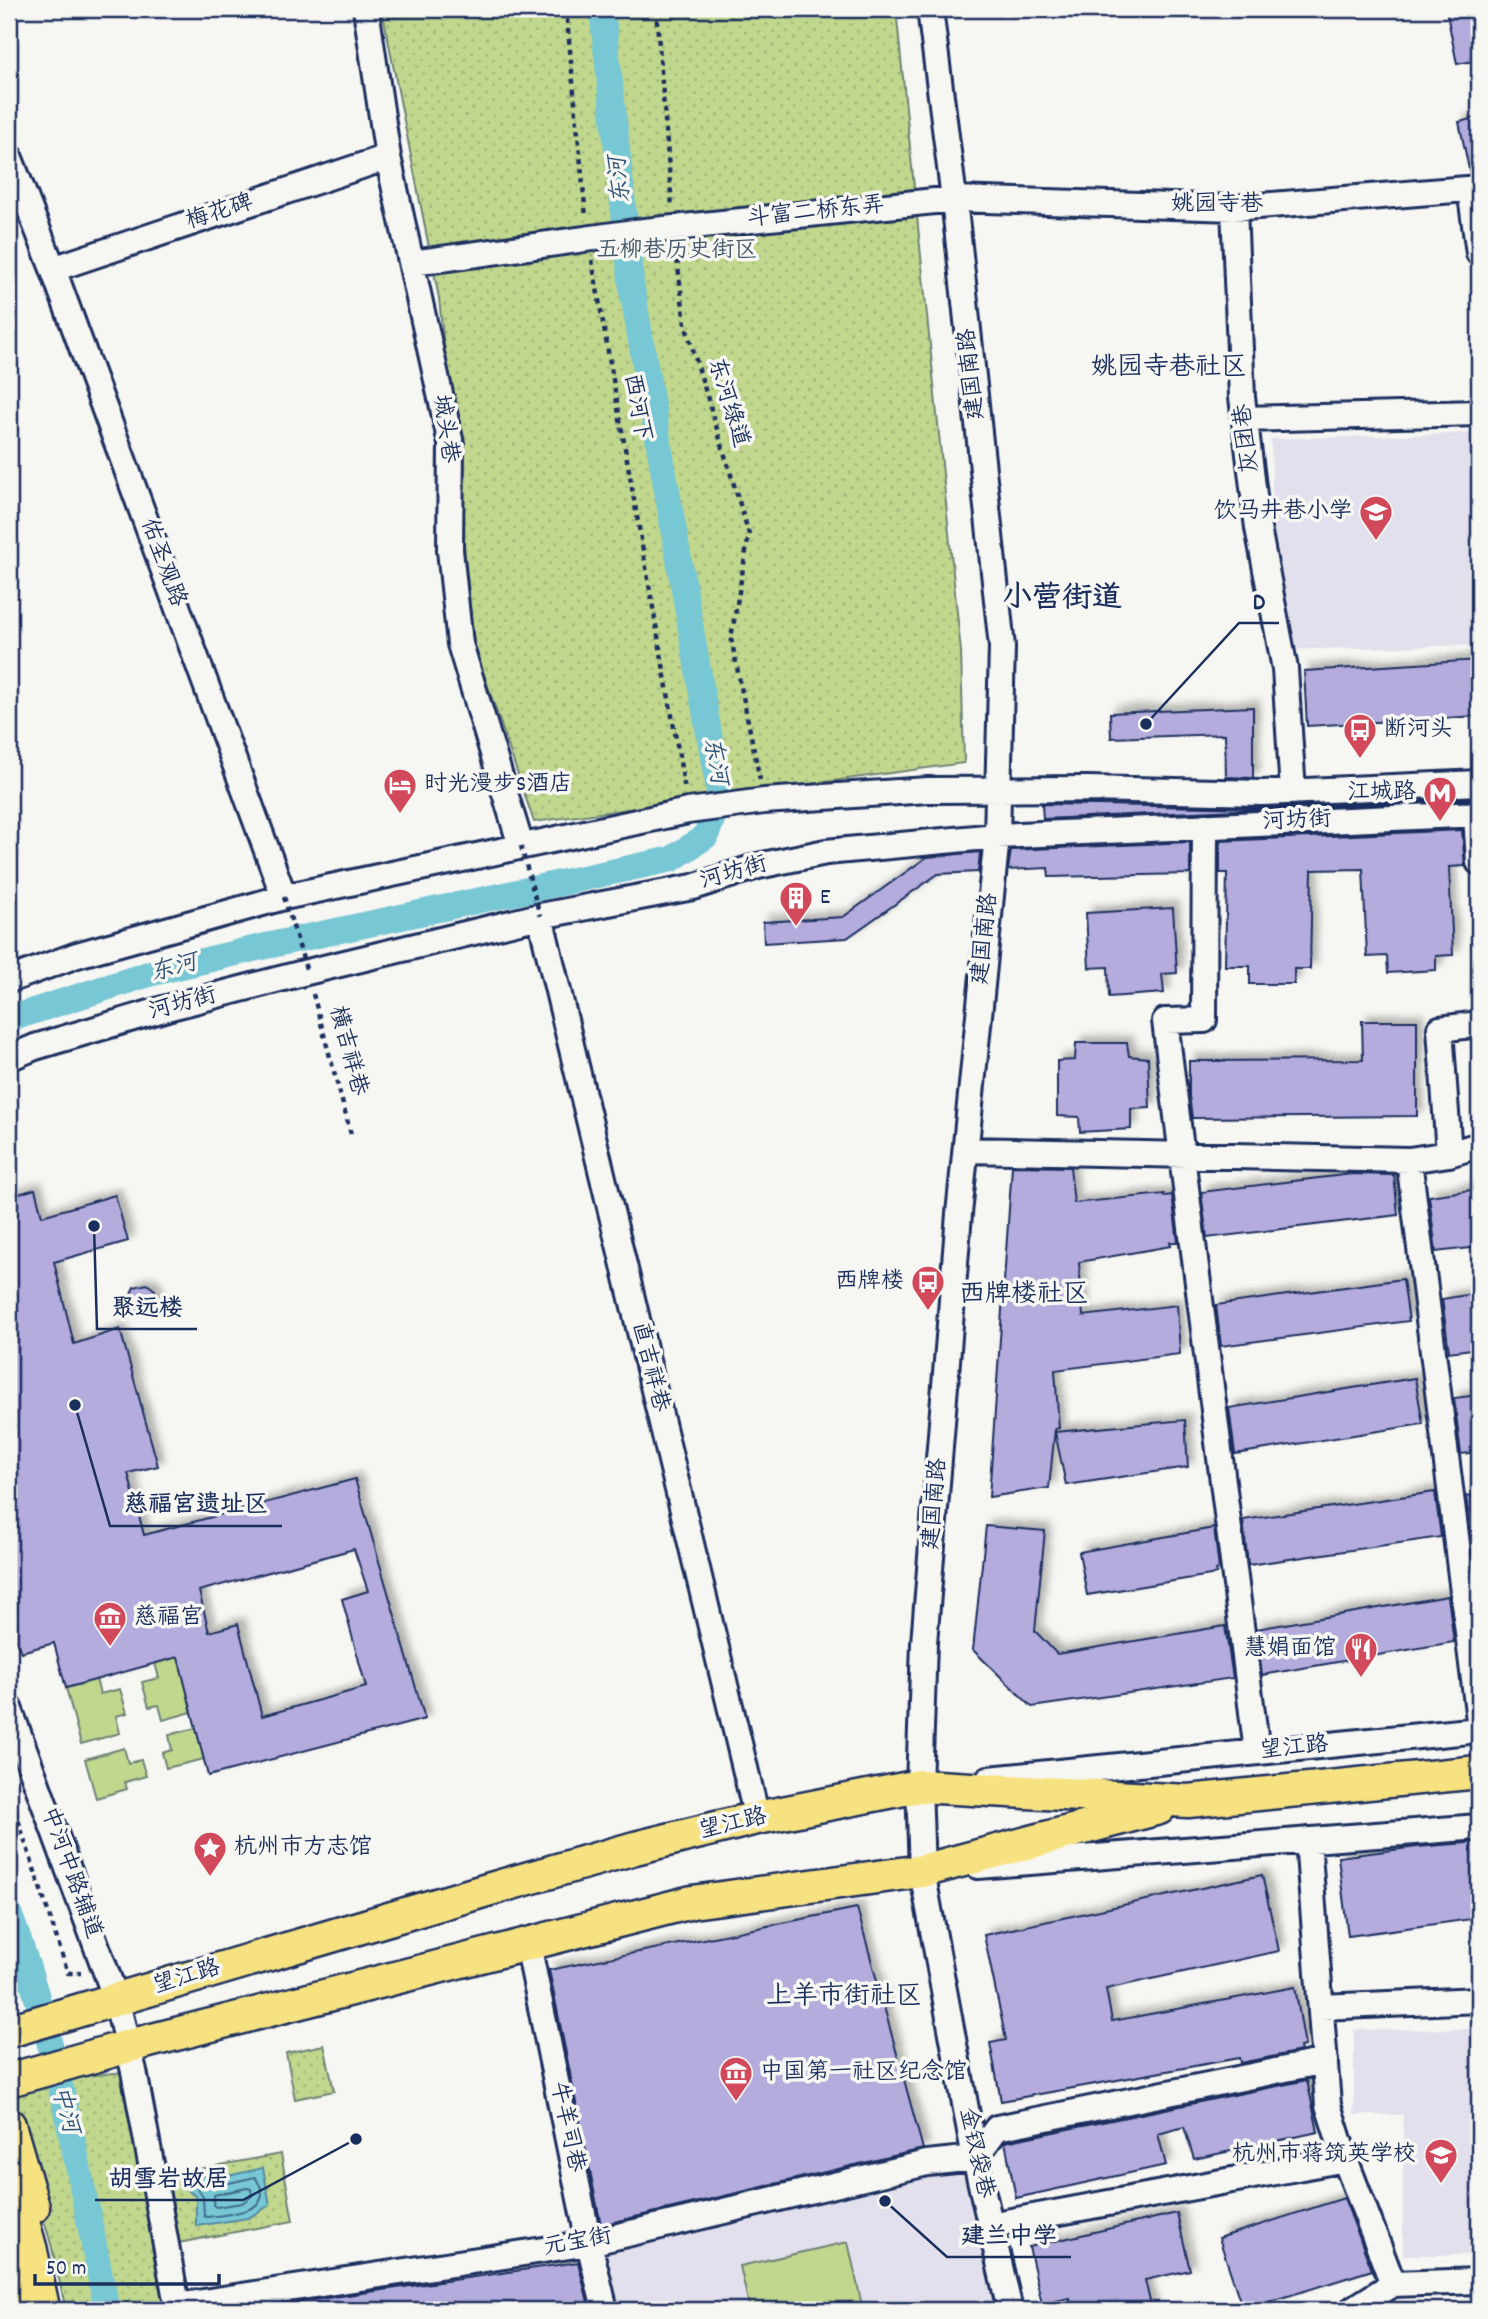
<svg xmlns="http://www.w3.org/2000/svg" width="1488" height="2319" viewBox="0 0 1488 2319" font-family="Dekko,'LXGW WenKai TC',sans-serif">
<defs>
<pattern id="park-dots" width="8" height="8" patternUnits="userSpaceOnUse" patternTransform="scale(1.75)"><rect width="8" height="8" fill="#c1d78d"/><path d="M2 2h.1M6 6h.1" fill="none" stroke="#a5b97c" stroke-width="1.8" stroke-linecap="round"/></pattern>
<filter id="shadow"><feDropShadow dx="6" dy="-6" stdDeviation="3.5" flood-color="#0004"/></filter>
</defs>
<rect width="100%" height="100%" fill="#f6f6f2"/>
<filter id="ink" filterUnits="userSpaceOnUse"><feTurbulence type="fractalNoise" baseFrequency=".0143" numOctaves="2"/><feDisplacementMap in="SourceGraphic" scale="14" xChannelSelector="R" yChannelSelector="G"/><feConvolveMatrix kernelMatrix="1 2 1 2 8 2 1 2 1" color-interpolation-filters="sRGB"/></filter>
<g filter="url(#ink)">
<path fill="#e2e0ec" d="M1479 433V645L1276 650 1271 439Z
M1479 2029V2255H1403V2115H1354V2030Z
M975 2158 1010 2310H608L594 2244Z"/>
<path fill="#c1d78d" stroke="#6e8376" stroke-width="2" d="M179 1657 192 1712 163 1720 159 1705 149 1707 142 1682 159 1678 155 1663Z
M96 1679 100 1694 120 1689 127 1713 116 1716 120 1733 81 1744 66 1688Z
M196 1728 204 1759 166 1768 162 1753 172 1750 169 1735Z
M124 1748 128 1763 141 1760 146 1776 125 1782 127 1789 96 1798 85 1759Z
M848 2242 863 2310H750L740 2266Z"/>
<path fill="url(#park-dots)" stroke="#6e8376" stroke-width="2" d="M382 9H896L961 652 964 763 534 822 474 645 439 298Z
M324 2045 334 2091 295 2099 286 2053Z
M134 2071 178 2310H113L65 2078Z
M51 2086 98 2310H66L51 2244 9 2102V2088Z
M281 2154 293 2221 178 2243 166 2175Z"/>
<path fill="#78c7d4" stroke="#538aa5" stroke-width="2" d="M263 2168 270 2205 248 2218 196 2226V2197L183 2186 186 2180 209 2174 210 2180Z"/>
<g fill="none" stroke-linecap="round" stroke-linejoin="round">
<path stroke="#406c8d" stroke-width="2" d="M255 2177C280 2212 231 2214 207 2217L204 2216 203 2196 197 2188 199 2184 203 2183 212 2187Z
M247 2188 251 2189 252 2196 242 2203 216 2207 213 2205 214 2195Z"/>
<path stroke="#78c7d4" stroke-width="26" d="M9 1019 152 973 266 946 672 859 706 836 720 797 632 289 602 9
M9 1913C57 2041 80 2177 107 2310"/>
</g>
<path fill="#b3acdd" stroke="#1b2f5e" stroke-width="2" fill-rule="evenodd" filter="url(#shadow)" d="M1446 9H1479V60L1457 64Z
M1479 117V173L1470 174 1459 122Z
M1479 660V716L1307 726 1304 671Z
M1253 707V778L1226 777 1225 734 1111 738 1110 713Z
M1479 798V799L1043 819 1042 804 1264 808Z
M1462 830 1465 866 1449 867 1453 955 1436 956V970L1388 973 1387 956 1367 957 1363 869 1312 870 1310 969H1294V984H1250V966H1225L1227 873H1220V841Z
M1190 842V874L1049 877 1048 868 1008 870 1011 850Z
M980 852 978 872 938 874 847 938 764 943 763 922 843 917 927 857Z
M1173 908 1177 973 1162 974 1164 993 1109 997 1108 967 1089 968 1086 913Z
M1362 1021H1417V1116L1192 1118 1189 1096V1061L1363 1060Z
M1076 1043H1127L1129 1056 1148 1058 1150 1108 1131 1109V1129L1080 1132 1079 1117 1057 1116V1061L1075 1060Z
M1012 1166 1070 1167 1074 1203 1164 1194V1196L1172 1195 1178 1242H1170L1171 1246 1079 1262 1083 1316 1177 1305 1180 1354 1055 1370 1059 1428 1055 1429 1049 1488 989 1497Z
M1352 1174 1394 1175 1398 1215 1207 1238 1201 1192Z
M35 1189 42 1216 115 1195 128 1241 54 1262 74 1344 120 1329 158 1466 128 1473 144 1535 355 1479 425 1719 208 1776 178 1657 66 1688 54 1643 21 1652 9 1625V1197ZM354 1549 368 1591 342 1599 366 1687 262 1716 238 1624 209 1632 199 1591Z
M1479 1189V1247L1436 1252 1429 1196Z
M1403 1279 1409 1321 1221 1346 1216 1305Z
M147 1284 155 1290 157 1301 153 1310 133 1314 130 1296 134 1287Z
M1479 1293V1348L1449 1352 1442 1299Z
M1415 1378 1423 1424 1235 1454 1229 1408Z
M1479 1395V1452L1461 1454 1454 1398Z
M1185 1420 1188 1467 1066 1485 1055 1432Z
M1435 1492 1441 1537 1248 1565 1243 1520Z
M1479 1495V1531L1471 1533 1466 1496Z
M986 1526 1045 1531 1035 1631 1057 1654 1225 1626 1233 1678 1032 1707 973 1650Z
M1214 1528 1219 1569 1216 1570 1217 1574 1087 1595 1079 1552Z
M1448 1596 1454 1642 1262 1675 1256 1629Z
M1479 1842V1918L1348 1936 1338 1857 1417 1847Z
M1262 1875 1279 1951 1106 1989 1112 2021 1295 1987 1305 2046 1300 2047 1301 2051 1240 2063 1239 2058 1001 2101 990 2043 1006 2040 984 1935Z
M857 1908 923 2149 601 2225 549 1970Z
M1307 2080 1318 2132 1194 2159 1184 2127 1158 2134 1166 2165 1016 2198 1005 2142Z
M1344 2198 1372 2270 1243 2310 1219 2238Z
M1177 2213 1190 2270 1145 2280 1152 2310H1072L1070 2298 1042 2304 1029 2247Z
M578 2262 590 2310H300L299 2302Z"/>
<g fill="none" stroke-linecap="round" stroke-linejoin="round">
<defs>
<path id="minor" d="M366 9 388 157 451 444 450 550 460 644 521 846
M930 9 954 199 1002 647 997 836 959 1214 924 1643 919 1786 922 1871 975 2158 1010 2310
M9 156 53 269 284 897
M1470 189 1479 253
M1234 208 1242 397 1258 528 1285 669 1293 792
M412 263 635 232 954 199 1234 208 1479 188
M53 269 388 157
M1245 419 1479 413
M1476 814 1479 862
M1205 826 1204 1020 1165 1021 1257 1752
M540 916 757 1818
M9 980 77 955 284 897 688 811 764 801 928 790 1087 789 1263 793 1479 783
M9 1058 35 1047 167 1008 307 972 540 916 693 887 758 866 826 852 997 836 1479 814
M966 1150 1409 1160 1449 1154 1479 1145
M1449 1154 1440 1029 1479 1024
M1409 1160 1479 1720
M9 1708 116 1999 134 2071 178 2310
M989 1779 1479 1730
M1308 1840 1328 2105 1345 2159 1393 2284 1352 2310
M978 1866 1479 1827
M528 1944 589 2243 605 2310
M1321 2007 1479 2000
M990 2225 1345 2159
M1393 2284 1479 2281
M177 2306 589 2243 927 2163 975 2158 997 2128 1325 2061"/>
<path id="major" d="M9 2031 487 1890 635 1848 757 1818 919 1786 1188 1801 1479 1772
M9 2080 129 2046 692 1902 922 1871 1159 1808
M9 2125 33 2207"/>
<path id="highway" d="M9 2178 29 2249 42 2310
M9 2290 13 2310"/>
</defs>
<use href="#minor" stroke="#1b2f5e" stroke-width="30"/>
<use href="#major" stroke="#1b2f5e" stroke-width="37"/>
<use href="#highway" stroke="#1b2f5e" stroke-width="40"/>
<path stroke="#1b2f5e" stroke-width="4.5" stroke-dasharray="5 5" stroke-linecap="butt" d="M566 9 586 217
M656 9 672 206
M676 250 685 324 749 534 731 638 760 780
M592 260 685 790
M313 994 352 1138
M9 1792 68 1973H81"/>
<use href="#minor" stroke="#f6f6f2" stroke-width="24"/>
<use href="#major" stroke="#f7e281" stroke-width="32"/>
<use href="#highway" stroke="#f7e281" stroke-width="35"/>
<path stroke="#1b2f5e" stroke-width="4.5" stroke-dasharray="5 5" stroke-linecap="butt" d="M521 846 540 916
M284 897 307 972"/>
</g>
</g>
<defs>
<symbol id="school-pin" viewBox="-11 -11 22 30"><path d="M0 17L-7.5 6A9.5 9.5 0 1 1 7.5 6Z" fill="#d1495b" stroke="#f6f6f2"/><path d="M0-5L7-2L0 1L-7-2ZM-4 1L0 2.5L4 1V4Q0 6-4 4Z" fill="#fff"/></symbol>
<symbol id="bus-pin" viewBox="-11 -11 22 30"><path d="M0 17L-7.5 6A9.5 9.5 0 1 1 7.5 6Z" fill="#d1495b" stroke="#f6f6f2"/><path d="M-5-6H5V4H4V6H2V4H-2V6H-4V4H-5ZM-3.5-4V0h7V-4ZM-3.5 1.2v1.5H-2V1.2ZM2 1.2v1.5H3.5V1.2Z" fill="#fff"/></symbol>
<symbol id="hotel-pin" viewBox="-11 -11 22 30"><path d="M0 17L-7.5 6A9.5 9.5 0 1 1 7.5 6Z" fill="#d1495b" stroke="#f6f6f2"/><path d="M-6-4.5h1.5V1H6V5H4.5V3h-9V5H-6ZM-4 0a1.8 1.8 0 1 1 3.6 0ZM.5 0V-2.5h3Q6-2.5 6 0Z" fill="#fff"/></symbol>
<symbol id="metro-pin" viewBox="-11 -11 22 30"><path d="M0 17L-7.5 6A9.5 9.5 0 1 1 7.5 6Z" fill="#d1495b" stroke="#f6f6f2"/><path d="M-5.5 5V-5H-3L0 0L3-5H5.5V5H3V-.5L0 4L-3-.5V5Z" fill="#fff"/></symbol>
<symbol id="building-pin" viewBox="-11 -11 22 30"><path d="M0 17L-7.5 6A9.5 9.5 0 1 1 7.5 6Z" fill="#d1495b" stroke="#f6f6f2"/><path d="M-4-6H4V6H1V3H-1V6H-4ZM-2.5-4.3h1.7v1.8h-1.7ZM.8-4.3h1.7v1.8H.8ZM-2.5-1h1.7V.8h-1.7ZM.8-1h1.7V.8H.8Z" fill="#fff"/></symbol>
<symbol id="museum-pin" viewBox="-11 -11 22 30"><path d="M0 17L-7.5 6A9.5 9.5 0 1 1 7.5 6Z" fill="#d1495b" stroke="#f6f6f2"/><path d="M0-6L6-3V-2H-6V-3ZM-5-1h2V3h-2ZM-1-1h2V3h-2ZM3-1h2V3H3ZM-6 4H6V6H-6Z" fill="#fff"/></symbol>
<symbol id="restaurant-pin" viewBox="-11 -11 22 30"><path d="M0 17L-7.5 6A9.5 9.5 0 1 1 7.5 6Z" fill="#d1495b" stroke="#f6f6f2"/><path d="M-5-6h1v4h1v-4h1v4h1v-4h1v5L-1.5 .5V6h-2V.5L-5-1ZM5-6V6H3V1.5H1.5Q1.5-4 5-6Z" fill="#fff"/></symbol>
<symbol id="sight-pin" viewBox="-11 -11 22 30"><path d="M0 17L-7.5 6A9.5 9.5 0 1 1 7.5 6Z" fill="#d1495b" stroke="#f6f6f2"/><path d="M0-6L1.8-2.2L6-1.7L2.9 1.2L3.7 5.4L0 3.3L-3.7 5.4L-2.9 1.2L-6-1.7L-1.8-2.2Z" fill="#fff"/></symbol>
</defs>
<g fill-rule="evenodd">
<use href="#school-pin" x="1357" y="493" width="38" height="52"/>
<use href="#bus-pin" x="1341" y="711" width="38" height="52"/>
<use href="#hotel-pin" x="381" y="766" width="38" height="52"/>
<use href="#metro-pin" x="1421" y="774" width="38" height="52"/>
<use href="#building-pin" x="777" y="879" width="38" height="52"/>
<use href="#bus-pin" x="909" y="1263" width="38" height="52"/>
<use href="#museum-pin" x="91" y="1599" width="38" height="52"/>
<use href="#restaurant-pin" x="1342" y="1630" width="38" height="52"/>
<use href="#sight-pin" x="191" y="1829" width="38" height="52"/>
<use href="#museum-pin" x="717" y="2054" width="38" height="52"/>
<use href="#school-pin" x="1422" y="2136" width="38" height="52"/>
</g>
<g text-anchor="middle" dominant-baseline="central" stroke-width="7" stroke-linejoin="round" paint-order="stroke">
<g font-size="23" fill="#1b2f5e" stroke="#f6f6f2">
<text x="1217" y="205">姚园寺巷</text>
<text transform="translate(220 213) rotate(-18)">梅花碑</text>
<text transform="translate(816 213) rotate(-6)">斗富二桥东弄</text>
<text transform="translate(973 374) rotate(-96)">建国南路</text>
<text transform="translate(727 403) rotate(73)">东河绿道</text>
<text transform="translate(636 408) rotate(80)">西河下</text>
<text transform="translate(444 429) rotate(82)">城头巷</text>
<text transform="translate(1248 438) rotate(-97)">灰团巷</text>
<text transform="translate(162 563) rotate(70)">佑圣观路</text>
<text transform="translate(1297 822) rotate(-3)">河坊街</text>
<text transform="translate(734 874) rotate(-16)">河坊街</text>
<text transform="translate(986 939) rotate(-84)">建国南路</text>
<text transform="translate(183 1005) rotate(-15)">河坊街</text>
<text transform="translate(347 1051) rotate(75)">横吉祥巷</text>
<text transform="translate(649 1367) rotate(76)">直吉祥巷</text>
<text transform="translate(936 1504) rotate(-85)">建国南路</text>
<text transform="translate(1294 1749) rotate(-6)">望江路</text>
<text transform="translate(733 1825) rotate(-13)">望江路</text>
<text transform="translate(70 1873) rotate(70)">中河中路辅道</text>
<text transform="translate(187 1978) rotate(-17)">望江路</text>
<text transform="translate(566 2127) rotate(78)">牛羊司巷</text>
<text transform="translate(975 2153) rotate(78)">金钗袋巷</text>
<text transform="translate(578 2243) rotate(-10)">元宝街</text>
</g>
<g font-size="23" fill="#44596a" stroke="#f6f6f2">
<text x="677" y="251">五柳巷历史街区</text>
</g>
<g font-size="23" fill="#1b2f5e" stroke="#f6f6f2" text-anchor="start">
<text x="1352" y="512" text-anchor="end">饮马井巷小学</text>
<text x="1384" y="730">断河头</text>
<text x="424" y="785">时光漫步S酒店</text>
<text x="1416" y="793" text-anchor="end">江城路</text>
<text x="820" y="898">E</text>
<text x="904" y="1282" text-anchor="end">西牌楼</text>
<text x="134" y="1618">慈福宫</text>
<text x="1336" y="1649" text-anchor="end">慧娟面馆</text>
<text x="234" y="1848">杭州市方志馆</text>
<text x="760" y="2073">中国第一社区纪念馆</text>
<text x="1416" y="2155" text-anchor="end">杭州市蒋筑英学校</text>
</g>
<g font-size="24" font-style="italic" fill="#32557c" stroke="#f6f6f2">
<text transform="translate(621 180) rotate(-96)">东河</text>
<text transform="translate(714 761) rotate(80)">东河</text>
<text transform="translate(174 969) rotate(-15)">东河</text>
<text transform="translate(64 2110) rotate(75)">中河</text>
</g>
<g font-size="26" fill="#1b2f5e" stroke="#f6f6f2">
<text x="1169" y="368">姚园寺巷社区</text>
<text x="1024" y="1295">西牌楼社区</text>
<text x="844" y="1997">上羊市街社区</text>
</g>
<g font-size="30" font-weight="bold" fill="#1b2f5e" stroke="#f6f6f2">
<text x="1062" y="600">小营街道</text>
</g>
</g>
<path fill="none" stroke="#1b2f5e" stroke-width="2.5" d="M1146 724L1239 623H1279M94 1226L97 1329H197M75 1405L110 1526H282M356 2139L243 2200H95M885 2201L947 2257H1071"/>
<g fill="#1b2f5e" stroke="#f6f6f2" stroke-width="2.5">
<circle cx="1146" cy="724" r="7"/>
<circle cx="94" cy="1226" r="7"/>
<circle cx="75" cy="1405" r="7"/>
<circle cx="356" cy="2139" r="7"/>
<circle cx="885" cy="2201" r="7"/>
</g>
<g font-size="24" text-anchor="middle" font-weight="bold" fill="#1b2f5e" stroke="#f6f6f2" stroke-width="7" stroke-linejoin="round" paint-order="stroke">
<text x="1259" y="609">D</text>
<text x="147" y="1315">聚远楼</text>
<text x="196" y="1511">慈福宫遗址区</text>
<text x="169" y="2186">胡雪岩故居</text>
<text x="1009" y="2243">建兰中学</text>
</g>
<rect width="1488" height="2319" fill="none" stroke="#f6f6f2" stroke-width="35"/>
<rect x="18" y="18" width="1453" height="2284" fill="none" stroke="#1b2f5e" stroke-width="2.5" filter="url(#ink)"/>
<path d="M35 2274v10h184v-10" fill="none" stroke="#1b2f5e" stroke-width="3.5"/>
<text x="46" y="2274" font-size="21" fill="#1b2f5e" stroke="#f6f6f2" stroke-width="5" paint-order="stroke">50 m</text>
</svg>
